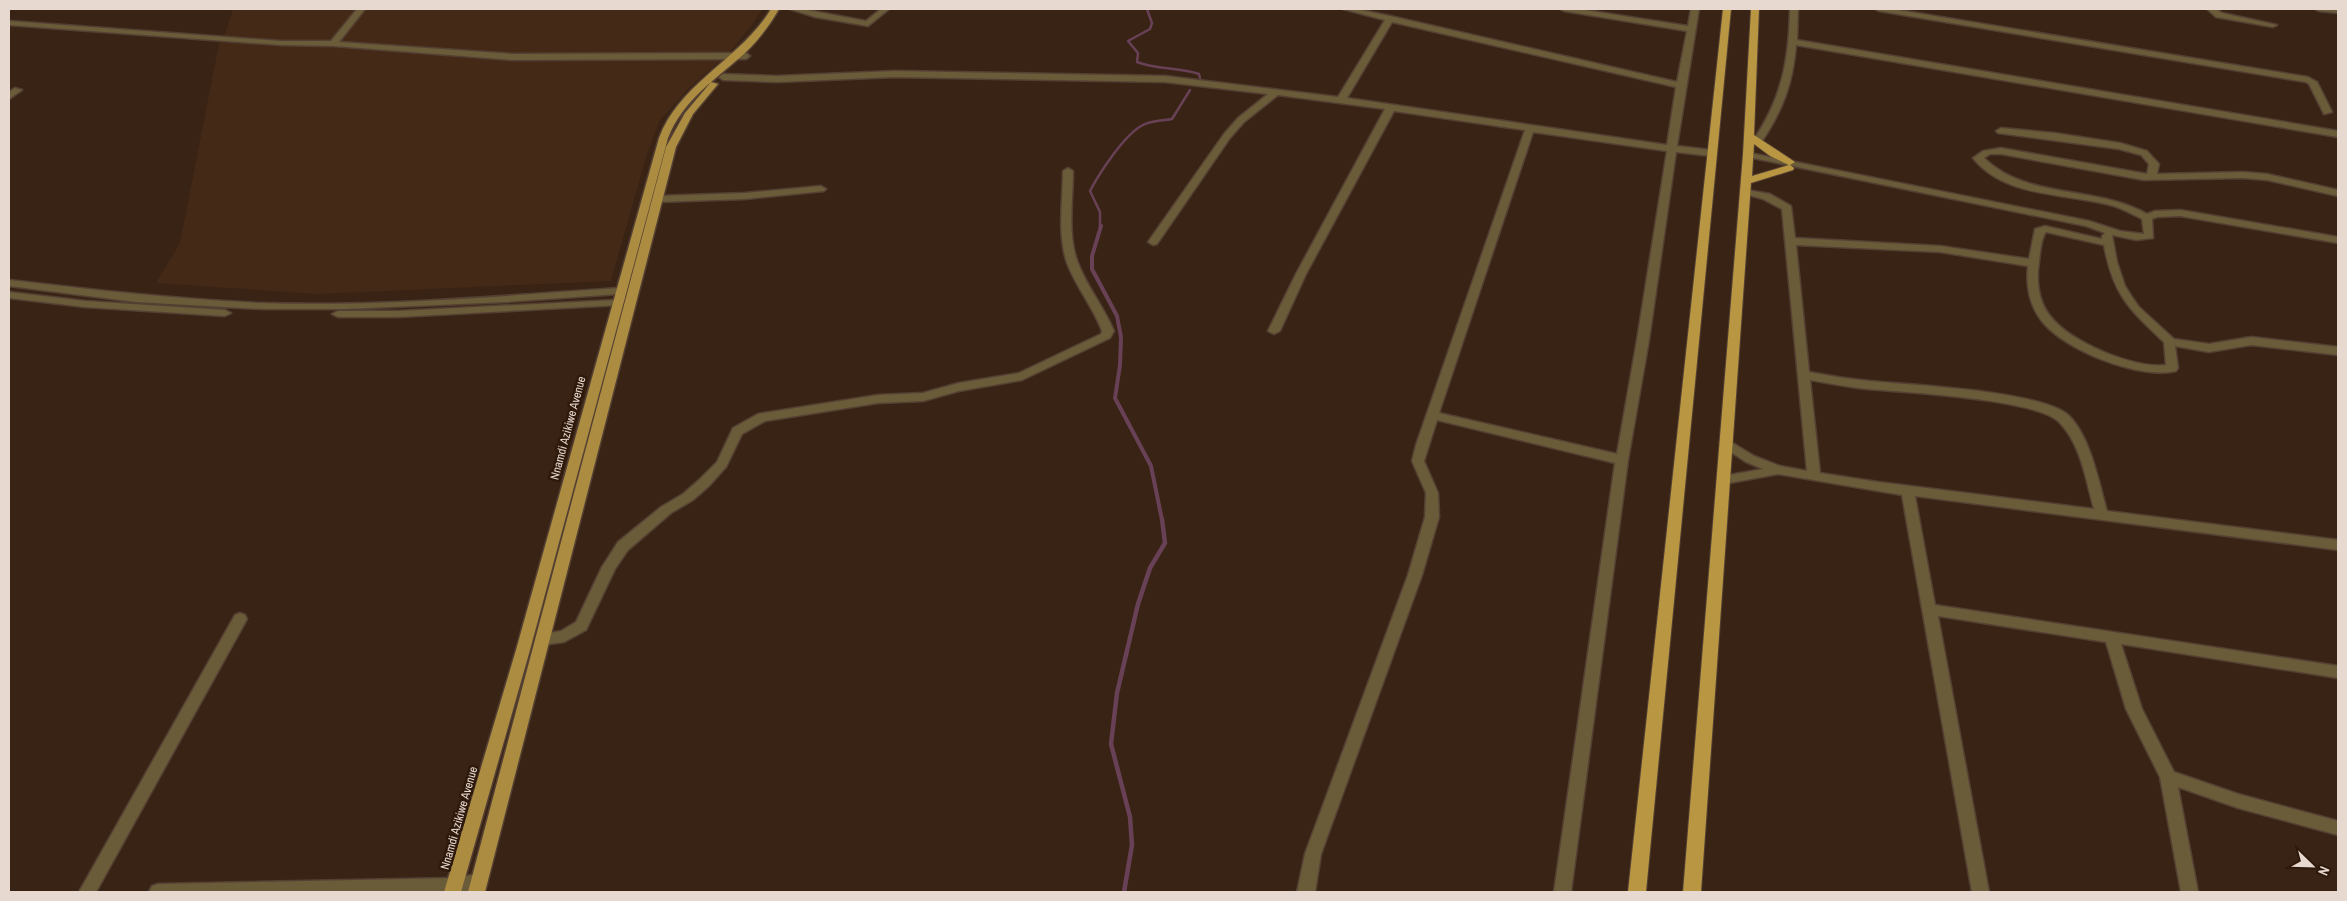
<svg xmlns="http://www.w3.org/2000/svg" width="2347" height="901" viewBox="0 0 2347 901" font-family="'Archivo Narrow',sans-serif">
<rect width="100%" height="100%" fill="#382315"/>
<path fill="#442917" d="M233 9H762L752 25 729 53 690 87 660 120 647 154 611 281 317 294 156 283 180 243 219 44 225 34Z"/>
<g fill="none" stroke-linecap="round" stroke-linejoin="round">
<path stroke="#694156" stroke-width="2.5" d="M1147 9 1152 23 1150 29 1128 41 1138 53 1137 62C1157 70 1179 67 1199 74L1200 78
M1100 227V212L1090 191C1100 172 1123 137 1141 126 1150 120 1162 121 1172 119L1190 90"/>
<path stroke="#694156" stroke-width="4" d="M1101 226 1092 256V269L1117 316 1121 337 1120 365 1115 398 1151 466 1162 520"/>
<path stroke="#694156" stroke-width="4.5" d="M1124 892 1132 845 1130 817 1111 744 1117 693 1138 604 1150 568 1165 543 1162 519"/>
<defs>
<path id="minor" d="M357 9H365L339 42 512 54 746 53 750 56 746 59 512 60 334 46 281 45 9 25V21L281 41H331Z
M790 9H802L866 21 881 9H889L868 26 815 17Z
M1343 9H1356L1390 16 1677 82 1687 31 1564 11 1560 9H1578L1688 26 1691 9H1699L1677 146 1711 150 1716 153 1711 156 1676 152 1649 340 1628 460 1571 892H1554L1615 463 1437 420 1424 461 1438 493 1439 517 1422 575 1321 854 1315 892H1297L1305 854 1408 575 1425 517 1426 493 1412 461 1416 445 1525 130 1394 111 1306 274 1280 331 1274 334 1268 331 1296 274 1385 109 1278 95 1244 122 1230 138 1157 244 1153 245 1148 242 1224 134 1238 118 1268 94 1165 82 895 77 777 82 723 80 719 77 723 74 777 76 895 71 1165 76 1338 97 1385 20ZM1392 22 1676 87 1667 145 1347 98ZM1533 132 1667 151 1637 340 1617 454 1439 413Z
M1790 9H1798L1797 40 2338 131V137L1796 45C1793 84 1782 112 1760 144H1754L1752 142C1782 99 1789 60 1790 9Z
M1875 9H1892L2308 77 2317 82 2332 112 2324 114 2309 84 2306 82 1879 11Z
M2207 9H2216L2222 13 2277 25 2273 27 2216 17Z
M2315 9H2338V13L2319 11Z
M15 88 22 90 9 99V92Z
M2001 128 2054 133 2120 143 2147 151 2159 164 2157 174 2243 172 2267 174 2338 190V196L2267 180 2243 178 2144 180 2001 154H1990L1984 158C2027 200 2096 185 2147 214L2155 211 2180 210 2338 237V243L2180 216 2157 217 2152 219 2153 238 2136 240 2112 235 2117 262 2125 286 2132 297 2139 307 2174 339 2209 344 2251 337 2338 347V355L2251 345 2209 352 2175 346 2178 368 2176 371C2140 380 2063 350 2041 320 2029 304 2026 285 2028 266L1940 252 1796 245 1809 372C1829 376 1849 379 1869 381 1911 385 2038 391 2067 414 2090 434 2099 483 2107 511L2338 540V550L1915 496 1935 605 2338 666V678L2121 644 2142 709 2174 772 2238 794 2338 821V835L2238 808 2178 787 2198 892H2181L2160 777 2126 709 2106 642 1938 616 1989 892H1972L1902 495 1778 474 1724 484 1718 480 1724 476 1763 469 1746 462 1722 446 1720 443 1726 439 1754 456 1780 466 1807 471 1782 209 1763 199 1741 193V189L1770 194 1791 206 1795 238 1940 246 2029 259 2035 229 2045 226 2102 239V236L2105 233 2086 226 1748 157 1745 156V152L2089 221 2120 231 2144 234 2142 219C2132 214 2122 208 2110 205 2065 193 2005 198 1973 158L1983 151 2001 148 2147 174 2149 164 2141 155 2119 149 1998 133 1996 131ZM2046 232 2104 245C2113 295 2129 309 2164 342L2166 365C2134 369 2070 342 2051 317 2038 302 2036 280 2039 262 2040 253 2041 238 2046 232ZM1810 380C1829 383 1848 387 1867 389 1903 392 2037 399 2059 422 2081 444 2086 481 2094 509L1878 482 1820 473Z
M1068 168 1073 171C1073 200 1067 235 1078 263 1087 287 1104 307 1114 331L1110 338 1022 380 959 391 923 401 878 403 765 421 742 434 726 467 709 486 693 500 671 513 628 550 615 569 586 630 564 642 542 645 537 643 535 639 537 635 561 631 576 622 602 567 618 542 661 507 683 494 699 480 717 462 733 428 758 414 878 395 923 393 959 383 1019 373 1101 334 1102 331C1093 307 1076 287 1067 263 1057 234 1063 200 1063 171Z
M821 186 826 189 824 191 745 199 658 202 653 199 658 196 745 193Z
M9 280C94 290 175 299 261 303 380 307 500 296 619 288L624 291 619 294 506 302 345 309H262L136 302 9 286Z
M9 292 85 301 225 310 231 313 225 316 85 307 9 298Z
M616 300 620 301 621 303 620 305 398 317H338L332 314 338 311H398Z
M240 613 245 615 247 619 96 892H79L235 615Z
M478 874 484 876 486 882 484 888 464 892H149L152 886 158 884 454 878Z"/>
<path id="primary" d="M771 9H779C770 25 759 39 746 52 717 79 683 99 668 138L530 650 461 892H444L516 650 659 138C680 82 741 59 771 9Z
M711 82 718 84 693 114 676 147 485 892H468L666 147 685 113Z"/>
<path id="trunk" d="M1723 9H1731L1646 892H1628Z
M1751 9H1759L1754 135 1795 162 1790 165 1794 168 1793 170 1751 183 1701 892H1683L1743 154ZM1754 144 1770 156 1789 165 1752 176Z"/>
</defs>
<use href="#minor" stroke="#544033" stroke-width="3"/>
<use href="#primary" stroke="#544033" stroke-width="3"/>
<use href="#trunk" stroke="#544033" stroke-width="2"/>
<use href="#minor" fill="#6a5b39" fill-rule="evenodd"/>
<use href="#primary" fill="#ab8c41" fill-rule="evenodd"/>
<use href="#trunk" fill="#b89642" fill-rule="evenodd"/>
</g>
<g text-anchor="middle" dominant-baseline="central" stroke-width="5" stroke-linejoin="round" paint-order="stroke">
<g font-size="12" fill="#e8d9d0" stroke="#2e190b">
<text transform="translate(568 428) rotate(-75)">Nnamdi Azikiwe Avenue</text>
<text transform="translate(459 818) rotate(-74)">Nnamdi Azikiwe Avenue</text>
</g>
</g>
<rect width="2347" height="901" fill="none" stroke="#e8d9d0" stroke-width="20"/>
<g transform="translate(2312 866) rotate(113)" stroke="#2e190b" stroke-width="4" paint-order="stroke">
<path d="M0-4L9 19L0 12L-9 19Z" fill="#e8d9d0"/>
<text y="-8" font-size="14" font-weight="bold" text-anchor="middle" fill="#e8d9d0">N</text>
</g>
</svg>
